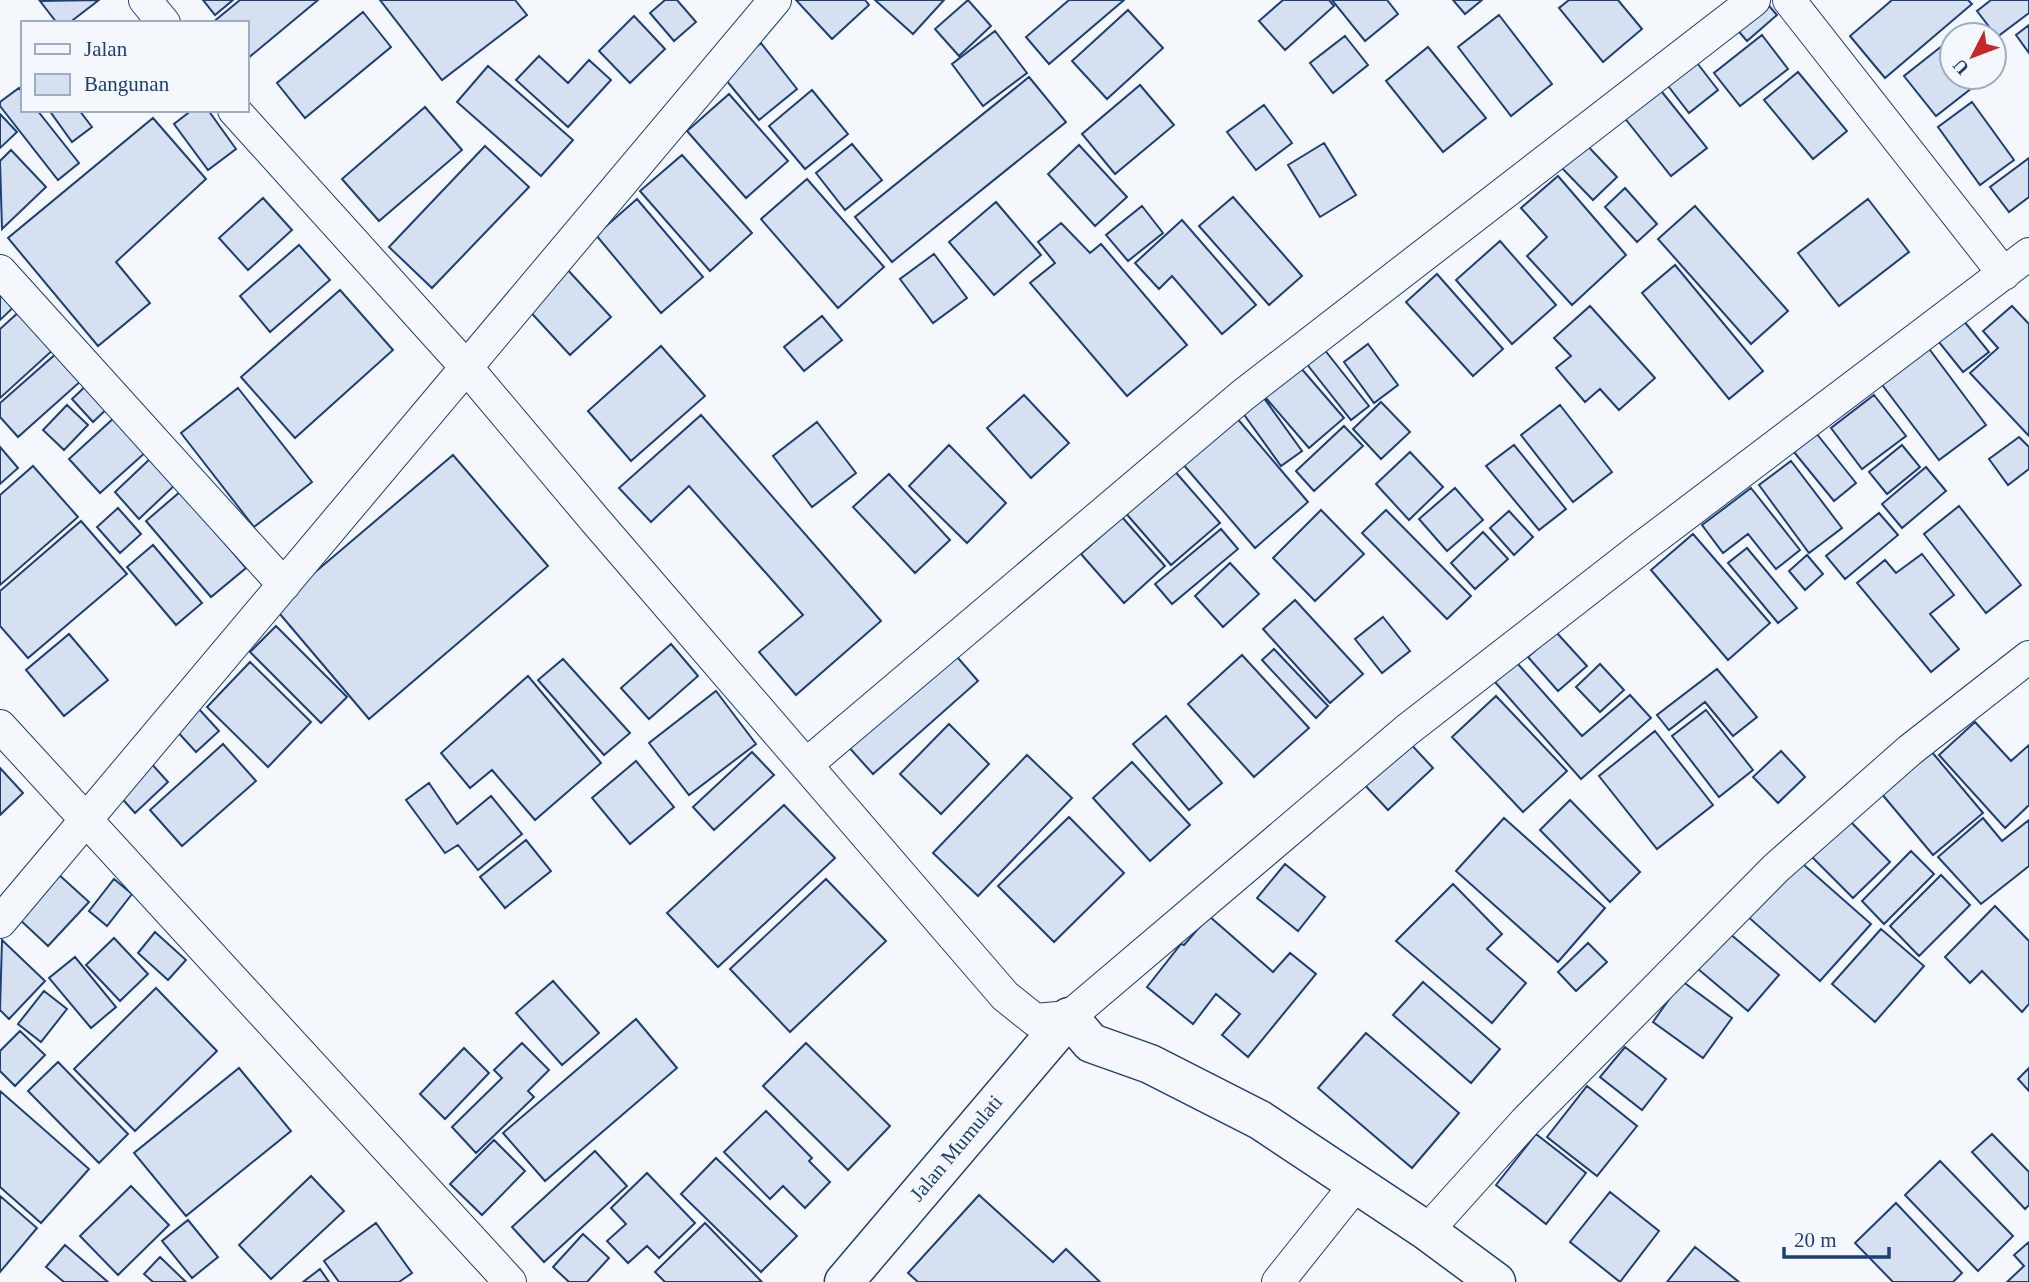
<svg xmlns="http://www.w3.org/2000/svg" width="2029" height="1282" viewBox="0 0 2029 1282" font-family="Georgia,serif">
<rect width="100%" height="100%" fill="#f4f7fb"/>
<path fill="#d5e0f0" stroke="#1d3f73" stroke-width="2" d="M99 0 69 23H57L40 1Z
M203 0H233L215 15Z
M240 0H318L247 59V23H212Z
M380 0H515L527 15 442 80Z
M665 0H677L696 22 674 41 650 13Z
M796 0H865L869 5 832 39Z
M875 0H944L913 34Z
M968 0 991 26 959 56 935 29Z
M1069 0H1124L1049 64 1026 37Z
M1283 0H1329L1334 6 1285 50 1259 21Z
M1332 0H1387L1398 14 1365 41Z
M1453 0H1482L1465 14Z
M1569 0H1618L1642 29 1603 62 1559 8Z
M1764 0 1777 15 1747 41 1734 26Z
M1892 0H1968L1972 4 1885 78 1850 36Z
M1991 0H2029V13L1997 37 1977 11Z
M1128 10 1163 48 1107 99 1072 61Z
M363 12 391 47 305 118 277 83Z
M1499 15 1552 84 1511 116 1458 47Z
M634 16 665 49 630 83 599 51Z
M2029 25V53L2016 35Z
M995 31 1027 73 983 106 952 64Z
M1762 35 1788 69 1740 106 1714 73Z
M1345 36 1368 65 1333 93 1310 63Z
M1952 38V77H1986L1936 116 1904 76Z
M761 43 797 89 759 120 721 74Z
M1428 47 1486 118 1443 152 1386 81Z
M539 56 568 83 589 60 611 80 568 127 516 80Z
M1694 59 1718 90 1689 113 1665 82Z
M488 66 573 140 541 176 457 102Z
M1798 72 1847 131 1813 159 1764 100Z
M1029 77 1066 122 892 262 855 217Z
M1140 85 1174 125 1115 174 1082 134Z
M1658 87 1707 148 1671 176 1623 116Z
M19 88 23 93V110H37L79 163 58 180 0 106V102Z
M812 90 848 134 805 169 769 126Z
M729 94 788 161 746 198 687 131Z
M1972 102 2014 160 1980 185 1938 127Z
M1264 105 1292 143 1256 170 1227 132Z
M425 107 462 150 379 221 342 179Z
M49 110H79L92 127 72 142Z
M192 110H208L236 149 208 170 174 124Z
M0 114 17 132 0 148Z
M153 118 206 179 116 262 150 303 98 346 8 238Z
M1583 141 1617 177 1593 200 1559 165Z
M1324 143 1356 195 1320 217 1288 165Z
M852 144 882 180 845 210 816 173Z
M1079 145 1127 197 1095 226 1048 174Z
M485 146 529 187 432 288 389 247Z
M11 150 46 187 2 229 0 161Z
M682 155 752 233 710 271 640 191Z
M2029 158V197L2009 212 1990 187Z
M1558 176 1626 255 1572 305 1527 256 1547 237 1521 208Z
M807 179 884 267 838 308 761 219Z
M1625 188 1657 224 1637 242 1605 207Z
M1233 197 1302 276 1269 305 1199 226Z
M263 198 292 230 248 270 219 238Z
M637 199 703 277 661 313 596 235Z
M1868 199 1909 252 1839 306 1798 253Z
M996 202 1041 255 994 295 949 242Z
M1142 206 1163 233 1128 261 1106 235Z
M1695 206 1788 311 1751 344 1658 239Z
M1182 220 1256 305 1222 334 1172 276 1159 289 1135 263Z
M1061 223 1090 253 1101 244 1187 345 1127 396 1030 283 1055 263 1038 242Z
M1500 241 1556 305 1512 344 1456 280Z
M299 245 330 280 270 332 240 296Z
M934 254 967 298 933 323 900 279Z
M1675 265 1763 371 1729 399 1642 293Z
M566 268 611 317 570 355 525 306Z
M1437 274 1503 349 1473 376 1406 302Z
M0 285 17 304 0 320Z
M340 290 393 350 295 438 241 377Z
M1590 306 1655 378 1619 410 1600 389 1585 402 1556 368 1571 356 1554 338Z
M2012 306 2029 324V436L1970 373 1998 348 1983 331Z
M21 310 55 348 0 398V329Z
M822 316 842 340 804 371 784 347Z
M1963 320 1989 352 1963 372 1938 341Z
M1320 344 1369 406 1351 420 1302 358Z
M1368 344 1398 385 1374 403 1344 362Z
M661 346 705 396 631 461 588 411Z
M1927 346 1986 425 1939 460 1880 382Z
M58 352 82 380 18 437 0 417V403Z
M1300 367 1344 418 1309 448 1265 397Z
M90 382 112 404 93 422 72 399Z
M238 388 312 482 254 527 181 433Z
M1261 394 1302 451 1281 466 1240 409Z
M1024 395 1069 443 1031 478 987 428Z
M1874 395 1906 436 1862 469 1831 428Z
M1381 402 1410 432 1381 459 1353 429Z
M67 405 88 425 64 450 43 430Z
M1560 405 1612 472 1573 502 1521 435Z
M701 415 881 621 796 695 759 652 803 615 689 486 651 522 619 488Z
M115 417 147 451 100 493 69 459Z
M1236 417 1308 502 1255 548 1182 463Z
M817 422 856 473 812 507 773 456Z
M1344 426 1363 446 1314 491 1296 471Z
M1816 433 1856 483 1834 501 1794 452Z
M2019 437 2029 447V469L2008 485 1989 459Z
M949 445 1006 503 967 543 909 486Z
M1514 445 1566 509 1539 530 1486 466Z
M1902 445 1920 467 1887 494 1869 472Z
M0 447 18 468 0 484Z
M1410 452 1443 487 1409 520 1376 484Z
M453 455 548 566 369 719 274 607Z
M153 456 177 483 139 519 115 492Z
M1791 461 1842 528 1809 553 1759 485Z
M33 466 78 517 0 585V495Z
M1926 467 1946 491 1902 528 1882 504Z
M1172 468 1220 523 1171 565 1123 510Z
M889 474 950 540 915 573 853 507Z
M1455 488 1483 520 1447 551 1419 519Z
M1751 488 1800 550 1776 569 1748 534 1723 553 1702 525Z
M181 491 246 568 211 597 146 521Z
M1959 506 2021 585 1986 613 1924 534Z
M118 508 141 534 120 553 97 527Z
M1321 510 1364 554 1315 601 1273 558Z
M1386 510 1471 596 1447 619 1362 533Z
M1509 511 1533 537 1514 555 1490 528Z
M1879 513 1898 535 1845 579 1826 556Z
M1122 517 1165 566 1124 603 1081 554Z
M81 521 127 574 28 658 0 626V591Z
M1221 529 1238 549 1172 604 1155 584Z
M1483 532 1508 559 1475 589 1451 563Z
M1693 534 1770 623 1728 660 1651 570Z
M153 545 202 603 176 625 127 567Z
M1747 548 1797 608 1778 623 1728 563Z
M1922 554 1954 595 1930 614 1959 649 1931 672 1857 583 1885 560 1896 573Z
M1807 555 1823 574 1805 590 1789 571Z
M1230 563 1259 594 1223 627 1195 596Z
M1295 600 1363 674 1330 703 1263 629Z
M1383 617 1410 651 1382 673 1355 639Z
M276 626 347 697 321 723 250 652Z
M1556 632 1587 666 1558 691 1528 657Z
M69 634 108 680 64 716 26 670Z
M671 644 698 676 649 719 621 688Z
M1274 649 1328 706 1316 718 1262 660Z
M952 651 978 681 873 774 846 744Z
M1242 655 1309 728 1254 777 1188 704Z
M563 659 630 733 604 755 538 680Z
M250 662 311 722 268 767 207 707Z
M1517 663 1582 736 1630 695 1651 718 1581 779 1495 682Z
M1600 664 1624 690 1600 712 1576 687Z
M1717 669 1757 717 1733 736 1705 702 1669 730 1657 715Z
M528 676 601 763 535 820 492 770 470 788 441 753Z
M716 691 756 744 689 795 649 743Z
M1496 696 1567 771 1523 812 1452 737Z
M198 708 219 731 196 752 175 729Z
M1706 710 1753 770 1719 797 1672 736Z
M1166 716 1222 783 1189 810 1133 744Z
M1975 722 2011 761 2029 745V805L2005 828 1939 755Z
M949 724 989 764 941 814 900 774Z
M1655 731 1713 805 1657 849 1599 776Z
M1407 740 1433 768 1388 810 1361 781Z
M223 744 256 781 182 846 150 810Z
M1781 751 1805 777 1778 803 1753 777Z
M1931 751 1983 813 1933 855 1881 793Z
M752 752 774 775 714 830 693 807Z
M1027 755 1072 798 978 896 933 853Z
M636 761 674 807 630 844 592 798Z
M150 762 168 782 135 813 117 793Z
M1132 762 1190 825 1150 861 1093 798Z
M0 768 23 793 0 815Z
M429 783 457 824 491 796 522 834 478 870 458 845 445 853 406 800Z
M1570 800 1640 872 1610 902 1540 830Z
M784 805 835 858 718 967 667 913Z
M1069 817 1124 873 1054 942 998 886Z
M1504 818 1605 908 1558 962 1456 871Z
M1983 818 2002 841 2029 820V866L1981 904 1938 857Z
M1849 820 1890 862 1853 898 1812 857Z
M526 840 551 871 505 908 480 877Z
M1911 851 1934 874 1884 924 1862 901Z
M1796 858 1871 924 1820 981 1745 914Z
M1285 864 1325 897 1298 931 1257 898Z
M57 873 89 902 48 946 17 917Z
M1941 875 1970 905 1919 956 1890 926Z
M114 879 132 894 107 926 89 911Z
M826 879 886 941 790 1032 730 969Z
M1453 884 1502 934 1487 949 1526 983 1492 1023 1396 941Z
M1995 906 2029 941V1004L2022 1012 1982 971 1970 983 1945 957Z
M1209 916 1273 972 1290 953 1316 974 1248 1057 1222 1035 1240 1014 1216 994 1193 1024 1147 987 1181 944 1184 945Z
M1881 929 1924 966 1875 1022 1832 984Z
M155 932 186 960 168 980 138 953Z
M1729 933 1779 975 1748 1011 1698 969Z
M114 938 148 974 120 1001 86 965Z
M2 940 45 981 9 1019 0 1010Z
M1588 943 1607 962 1576 991 1558 972Z
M75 957 116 1007 91 1028 49 978Z
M553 981 599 1033 562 1065 516 1013Z
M1682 981 1732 1018 1703 1058 1653 1022Z
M1423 982 1500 1049 1471 1083 1393 1015Z
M156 988 217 1051 135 1131 74 1069Z
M44 991 67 1009 41 1042 18 1024Z
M636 1019 677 1068 545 1181 503 1133Z
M20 1031 45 1055 15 1086 0 1071V1051Z
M1366 1033 1459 1113 1412 1168 1318 1088Z
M522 1043 549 1070 528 1091 534 1097 476 1153 452 1127 502 1078 494 1070Z
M806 1043 890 1126 848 1170 763 1086Z
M1625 1047 1666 1079 1642 1110 1600 1077Z
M464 1048 489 1073 445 1119 420 1094Z
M58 1062 128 1134 99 1163 28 1091Z
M239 1068 291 1131 186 1216 134 1153Z
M2029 1068V1091L2018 1079Z
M1587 1086 1637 1126 1597 1176 1547 1137Z
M0 1091 89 1169 41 1223 0 1187Z
M766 1111 812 1158 809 1161 830 1182 805 1208 783 1186 770 1199 724 1152Z
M1536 1134 1586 1173 1546 1224 1496 1185Z
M1992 1134 2029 1172V1205L2025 1209 1972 1152Z
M494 1140 525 1171 482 1215 450 1184Z
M595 1151 627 1186 544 1262 512 1227Z
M716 1158 797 1236 761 1272 681 1194Z
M1940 1161 2013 1236 1978 1271 1905 1195Z
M647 1173 695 1223 659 1258 647 1246 628 1263 607 1241 626 1224 611 1208Z
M311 1176 344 1211 271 1279 239 1245Z
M131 1186 169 1225 118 1275 80 1236Z
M1610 1192 1659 1231 1620 1282 1570 1242Z
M979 1195 1053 1262 1066 1249 1100 1282H918L908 1273Z
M0 1196 37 1228 0 1272Z
M1896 1203 1962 1273 1953 1282H1893L1855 1243Z
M188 1220 218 1257 192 1278 162 1241Z
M376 1223 412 1273 399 1282H339L324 1261Z
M705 1223 762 1282H665L655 1272Z
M583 1234 609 1258 587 1282H569L553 1267Z
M2029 1242V1282H2007L2024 1266 2014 1255Z
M65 1245 108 1282H64L46 1267Z
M1695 1247 1739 1282H1667Z
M160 1257 186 1282H153L144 1274Z
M320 1269 329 1282H303Z"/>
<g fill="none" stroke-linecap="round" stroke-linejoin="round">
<defs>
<path id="street" d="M145 0 164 23
M1789 0 2004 274
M234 110 467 368 595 520 1005 996 1035 1020 1069 1017 1407 730 1641 548 2029 254
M0 271 284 585
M0 726 510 1282
M807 764 1243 395 1754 0
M0 922 775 0
M1427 1231 1525 1122 1776 868 1910 750 2029 657
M1278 1282 1357 1183"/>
<path id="secondary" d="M844 1282 1069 1017 1091 1043 1150 1064 1260 1120 1427 1231 1496 1282"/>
</defs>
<use href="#street" stroke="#1d3f73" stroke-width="34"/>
<use href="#secondary" stroke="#1d3f73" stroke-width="41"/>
<use href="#street" stroke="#f4f7fb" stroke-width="32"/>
<use href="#secondary" stroke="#f4f7fb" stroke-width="38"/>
</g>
<g text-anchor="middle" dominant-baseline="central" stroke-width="5" stroke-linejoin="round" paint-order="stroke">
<g font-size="21" fill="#1d3f73" stroke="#f4f7fb">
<text transform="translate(956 1148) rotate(-50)">Jalan Mumulati</text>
</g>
</g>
<rect x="21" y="21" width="228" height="91" fill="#f4f7fb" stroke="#9eadc5" stroke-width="2"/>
<rect x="35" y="44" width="35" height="10" fill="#f4f7fb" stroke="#9eadc5" stroke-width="2"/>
<text x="84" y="56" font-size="21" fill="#1d3f73">Jalan</text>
<rect x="35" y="74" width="35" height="21" fill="#d5e0f0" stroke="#9eadc5" stroke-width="2"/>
<text x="84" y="91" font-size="21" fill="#1d3f73">Bangunan</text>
<g transform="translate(1973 56) rotate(228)"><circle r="33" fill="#f4f7fb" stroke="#9eadc5" stroke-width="2"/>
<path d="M0-5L12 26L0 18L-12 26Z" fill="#c62828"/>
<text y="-10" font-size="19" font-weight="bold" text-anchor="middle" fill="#1d3f73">U</text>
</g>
<path d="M1784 1247v10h105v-10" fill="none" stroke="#1d3f73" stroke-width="3.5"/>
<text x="1794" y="1247" font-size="21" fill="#1d3f73" stroke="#f4f7fb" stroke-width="5" paint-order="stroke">20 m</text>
</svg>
